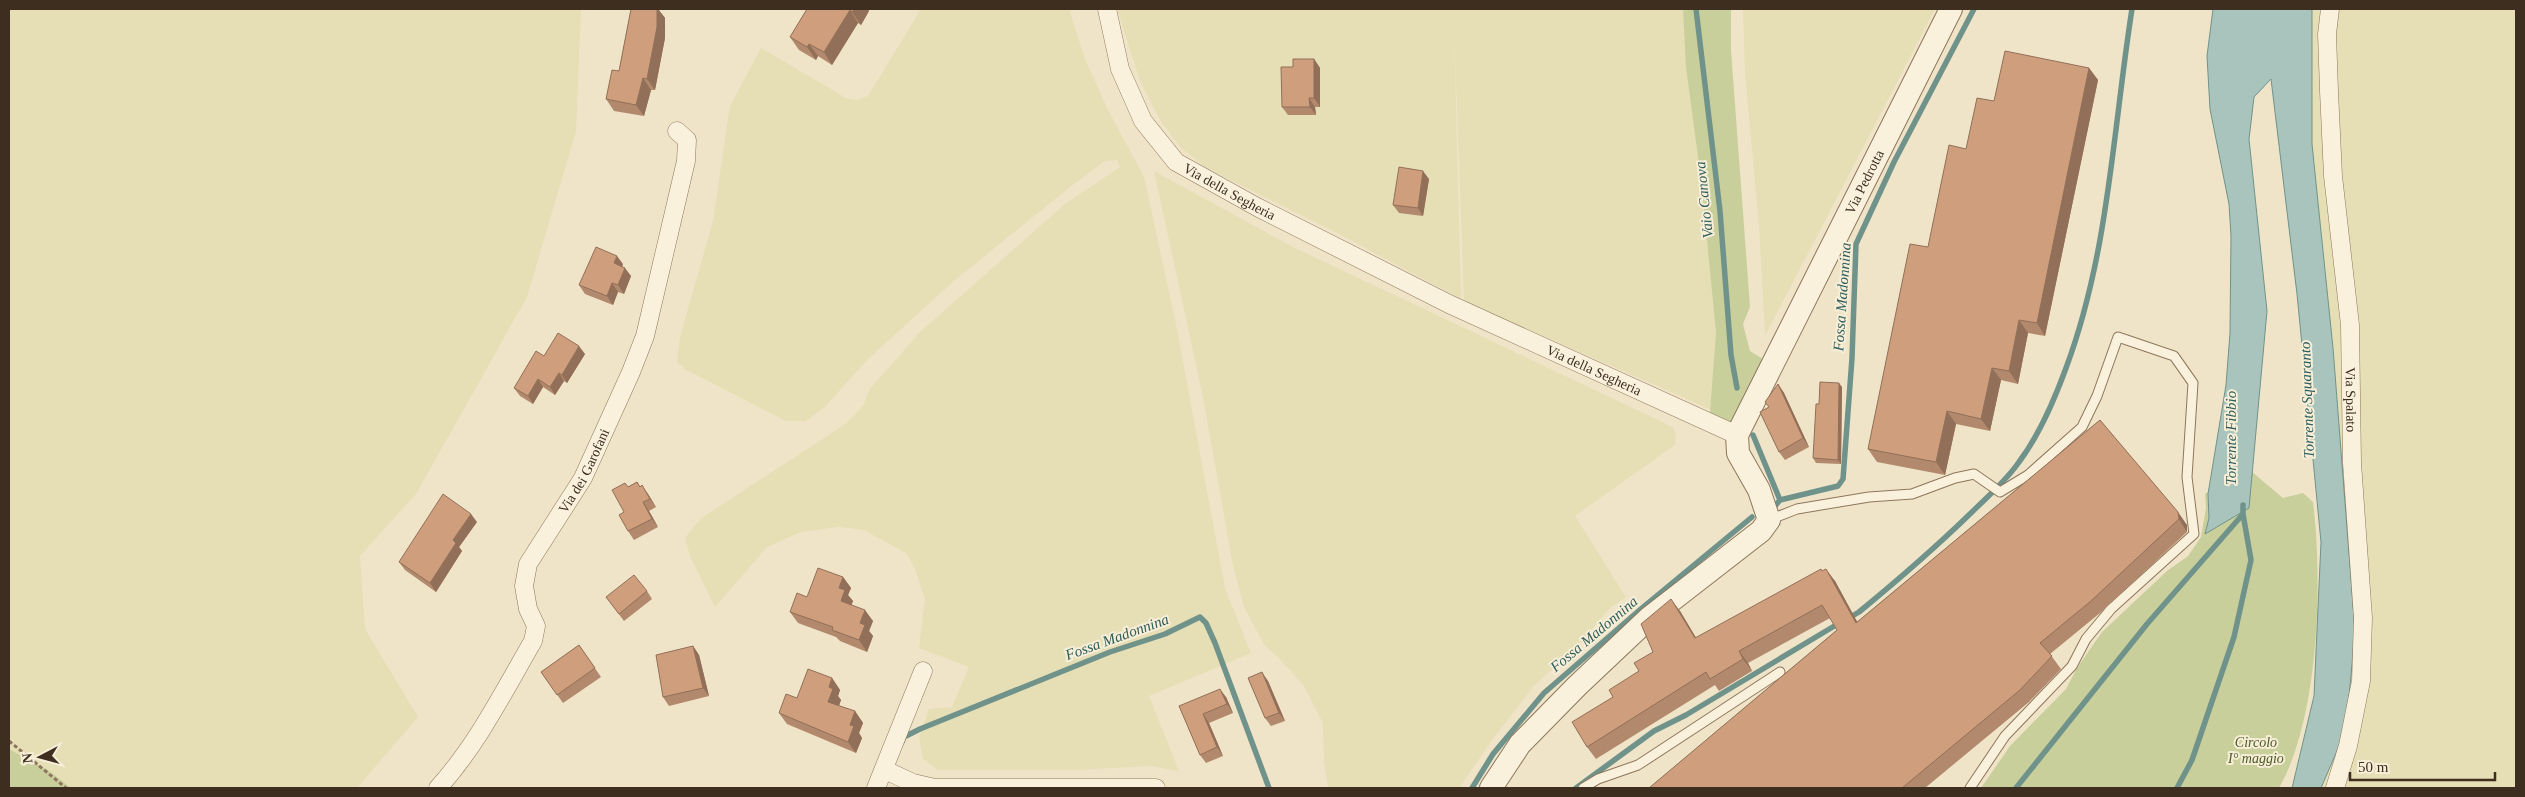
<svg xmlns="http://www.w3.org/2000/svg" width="2525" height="797" viewBox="0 0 2525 797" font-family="'Times New Roman',serif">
<rect width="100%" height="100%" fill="#f0e4c8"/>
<path fill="#e6deb5" d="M9 9H581L576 131 527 297 416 494 360 556 365 629 418 717 357 788H71L48 770 9 749Z
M921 9H1069L1085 59 1107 108 1144 177 1176 324 1225 588 1251 653 1149 696 1179 771 1150 766 1077 770H938L923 759 919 738 929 709 952 707 969 667 919 648 925 599 915 569 906 553 864 530 838 527 801 532 767 547 715 607 690 556 685 538 700 519 844 425 863 406 869 390 920 332 1065 204 1120 167 1117 160 1105 161 1070 187 955 280 867 360 824 408 805 421H786L685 369 677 362 680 337 713 221 730 106 761 48 846 98 857 100 868 96Z
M1117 9H1693L1727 386 1714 411 1464 301 1454 28 1461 299 1333 231 1206 168 1181 148 1160 120 1140 81Z
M1743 9H1935L1765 336 1759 225 1745 74Z
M2312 9H2516V788H2321L2346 730 2355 631 2333 348 2312 144Z
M1154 171 1293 247 1673 427 1676 435 1675 445 1575 516 1626 597 1610 608 1582 641 1534 686 1495 736 1459 788H1328L1324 762 1323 723 1304 686 1279 658 1265 646 1244 607 1233 566 1203 397Z"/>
<path fill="#c9cf9b" d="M1683 9H1731V50L1750 307 1743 324 1750 351 1774 366 1740 432 1710 413 1716 332 1701 179 1686 67Z
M2252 472 2283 498 2303 493 2313 502C2323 582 2319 718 2279 788H1981L2010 746 2066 689 2077 668 2102 632 2167 571 2188 556 2201 537 2206 508 2205 494 2218 484Z
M9 749 48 770 71 788H9Z"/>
<path fill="#a9c4bc" stroke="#6f938a" d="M2213 9H2312V144L2333 348 2355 631 2346 730 2321 788H2292L2314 696 2321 542 2297 294 2271 79 2254 97 2249 139 2267 311 2249 508 2205 534 2209 518 2208 494 2226 385 2230 333 2231 236 2229 204 2210 109 2207 56Z"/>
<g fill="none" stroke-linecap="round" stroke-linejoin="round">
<path stroke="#6f938a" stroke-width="5.5" d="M1696 9 1720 211 1731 355 1737 388
M1753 435 1780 500
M1775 506 1780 500 1838 486 1843 479 1852 358 1856 244 1894 162 1974 9
M1849 618 1859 612C1898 580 1936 547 1972 512 1988 496 2006 481 2019 462 2040 434 2054 401 2066 368 2109 253 2113 129 2132 9
M902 742 904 737 920 729 1110 652 1165 634 1200 617 1206 623 1215 643 1269 788
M1472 788 1493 754 1544 693 1642 608 1752 517
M1576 788 1654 731 1686 715 1841 622
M2016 788 2147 624 2243 514V505
M2177 788 2192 760 2234 637 2251 560 2243 514"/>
<defs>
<path id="service" d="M1769 520 1797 509 1869 497 1912 494 1955 478 1974 474 2000 492 2028 475 2082 427 2097 396 2118 337 2174 356 2193 383 2187 477 2194 534 2111 609 2086 639 2072 666 2005 736 1970 788
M1583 788 1598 779 1638 765 1780 672"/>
<g id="minor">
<path id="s1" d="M1107 9 1120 69 1143 121 1176 162 1257 207 1449 304 1737 435"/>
<path id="s2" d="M2330 9 2327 34 2329 91 2333 176 2350 325 2352 463 2363 618 2361 681 2348 746 2335 788"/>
<path d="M885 770 913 783 935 788H1156"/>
<path id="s3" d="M438 788C477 745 504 691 533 641L536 626 528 609 524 586 528 564 583 478 631 372 645 336 686 161 687 140 677 131"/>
<path d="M876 788 923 671"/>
</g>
<g id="tertiary">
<path id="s4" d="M1491 788 1520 744 1577 686 1649 618 1761 531 1769 520 1759 490 1738 453 1737 435 1951 9"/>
</g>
</defs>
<use href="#service" stroke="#8d765c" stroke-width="11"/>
<use href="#minor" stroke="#8d765c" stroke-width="19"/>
<use href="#tertiary" stroke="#8d765c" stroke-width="24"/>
<path stroke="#8d765c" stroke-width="3" stroke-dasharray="4 2.5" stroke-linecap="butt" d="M9 741 66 788"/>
<use href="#service" stroke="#faf1dc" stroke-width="9"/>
<use href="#minor" stroke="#faf1dc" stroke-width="18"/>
<use href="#tertiary" stroke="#faf1dc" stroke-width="22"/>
</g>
<path fill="#b2896c" d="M631 9H658L665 18V38L655 90H651L644 116 614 111 606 99 619 71Z
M807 9 869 11 861 25 858 23 832 65 818 56 816 60 799 50 790 37Z
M1314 59 1320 68V107H1315L1316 115H1288L1282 107 1293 67Z
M2089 68 2098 80 2045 336 2028 333 2018 384 2001 380 1990 431 1956 424 1945 475 1877 462 1868 449 1928 247 1966 149 1994 101Z
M1429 179 1423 216 1399 213 1393 205Z
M623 264 622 266 631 276 624 294 618 292 613 305 585 294 579 285Z
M585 354 567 383 564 381 555 395 543 387 533 404 520 396 514 388 544 356Z
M1778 384 1784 393 1809 447 1785 460 1779 452 1769 407Z
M1842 387 1841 464 1816 463 1813 458 1819 404Z
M2100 420 2187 525V532L2100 613 2050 654 2061 669 2029 702 1925 788H1649L1837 630 1830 618 1748 663 1752 671 1719 691 1715 685 1596 759 1587 747 1613 697 1639 671 1653 652 1680 611 1696 638 1822 571 1835 581 1857 622Z
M637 482 640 487 648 494 656 507 649 511 658 527 634 540 628 531V487Z
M477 522 459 547 462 551 436 592 405 570 399 562Z
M843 577 851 588 848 595 853 601 851 605 873 621 869 631 873 636 867 652 840 641 836 637 798 623 790 612Z
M647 591 652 599 624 621 606 597Z
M579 645 601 677 563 703 541 672Z
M693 646 699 655 709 696 669 706 663 697Z
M832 678 840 690 838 696 841 700 839 706 855 711 863 723 859 733 862 738 856 753 787 724 779 713 797 698Z
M1268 681 1285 721 1271 726 1265 718Z
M1226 697 1233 713 1209 723 1223 756 1206 763 1200 755 1179 706Z"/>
<path fill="#916f58" d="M657 9H658L665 18V38L655 90 647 79Z
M854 9H868L869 11 861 25 852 12Z
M850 10 858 23 832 65 824 52Z
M809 44 818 56 816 60 807 47Z
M1314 59 1320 68V107L1314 98Z
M2089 68 2098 80 2045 336 2037 323Z
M643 78 651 90 644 116 636 105Z
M1309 98 1315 107 1316 115 1310 107Z
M1423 171 1429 179 1423 216 1418 208Z
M617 256 623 264 620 272 614 263Z
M625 268 631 276 624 294 618 285Z
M612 283 618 292 613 305 607 296Z
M2019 320 2028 333 2018 384 2009 371Z
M579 346 585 354 567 383 562 375Z
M1992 368 2001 380 1990 431 1981 419Z
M559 373 564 381 555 395 550 387Z
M538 379 543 387 533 404 528 396Z
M1839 383 1842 387 1841 464 1838 460Z
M1778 384 1784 393 1809 447 1803 438Z
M1947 411 1956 424 1945 475 1936 462Z
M642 485 648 494 656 507 650 499Z
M643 502 649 511 658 527 652 519Z
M2178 512 2187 525V532L2179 519Z
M471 514 477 522 459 547 462 551 436 592 430 583 453 540Z
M1826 569 1835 581 1865 636 1856 623Z
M843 577 851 588 848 595 853 601 849 612 841 601 839 588Z
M1671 599 1680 611 1704 651 1695 638Z
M865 610 873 621 869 631 873 636 867 652 859 640 860 623Z
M693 646 699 655 709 696 703 688Z
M1739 651 1748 663 1752 671 1743 659Z
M1262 672 1268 681 1285 721 1279 713Z
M832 678 840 690 838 696 841 700 836 713 828 702 829 687Z
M1220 689 1226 697 1233 713 1227 704Z
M855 711 863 723 859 733 862 738 856 753 848 742 850 725Z
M1203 714 1209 723 1223 756 1217 747Z"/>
<path fill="#cf9f7d" stroke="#916f58" d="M631 9H657V27L647 79 643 78 636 105 606 99 612 70 619 71Z
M807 9H854L852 12 850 10 824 52 809 44 807 47 790 37Z
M2005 51 2089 68 2037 323 2019 320 2009 371 1992 368 1981 419 1947 411 1936 462 1868 449 1910 244 1928 247 1949 145 1966 149 1977 98 1994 101Z
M1293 59H1314V98H1309L1310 107H1282L1281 67H1293Z
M1399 167 1423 171 1418 208 1393 205Z
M596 247 617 256 614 263 625 268 618 285 612 283 607 296 579 285Z
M558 333 579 346 562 375 559 373 550 387 538 379 528 396 514 388 536 351 544 356Z
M1820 382 1839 383 1838 460 1813 458 1816 404H1819Z
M1778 384 1803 438 1779 452 1760 412 1769 407 1765 402Z
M2100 420 2178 512 2179 519 2091 601 2040 643 2052 656 2020 690 1902 788H1649L1837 630 1822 605 1739 651 1743 659 1710 679 1706 672 1587 747 1572 722 1613 697 1609 690 1639 671 1634 663 1653 652 1641 624 1671 599 1695 638 1821 569 1822 571 1826 569 1856 623Z
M637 482 640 487 642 485 650 499 643 502 652 519 628 531 619 515 624 512 612 490 625 483 628 487Z
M443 494 471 514 453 540 456 543 430 583 399 562Z
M818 568 843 577 839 588 845 590 841 601 865 610 860 623 865 625 859 640 832 630 833 627 790 612 797 593 807 597Z
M634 575 647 591 619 614 606 597Z
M579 645 595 668 557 695 541 672Z
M693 646 703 688 663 697 656 655Z
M808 669 832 678 829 687 833 689 828 702 855 711 850 725 854 726 848 742 779 713 786 694 797 698Z
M1262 672 1279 713 1265 718 1248 678Z
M1220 689 1227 704 1203 714 1217 747 1200 755 1179 706Z"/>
<g text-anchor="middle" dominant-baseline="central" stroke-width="4" stroke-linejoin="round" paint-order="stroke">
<g font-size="14" fill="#3d2e20" stroke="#f7eed8">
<text stroke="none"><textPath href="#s4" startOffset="764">Via Pedrotta</textPath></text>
<text stroke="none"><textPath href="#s1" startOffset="232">Via della Segheria</textPath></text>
<text stroke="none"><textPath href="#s1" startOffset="638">Via della Segheria</textPath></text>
<text stroke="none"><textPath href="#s2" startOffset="392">Via Spalato</textPath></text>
<text stroke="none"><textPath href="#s3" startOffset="364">Via dei Garofani</textPath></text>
</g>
<g font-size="14" font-style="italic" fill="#4d5a26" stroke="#f7eed8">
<text x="2256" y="742">Circolo<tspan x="2256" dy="16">I° maggio</tspan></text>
</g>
<g font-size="15" font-style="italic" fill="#2f5d5a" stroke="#f7eed8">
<text transform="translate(1704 200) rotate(-96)">Vaio Canova</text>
<text transform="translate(1842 297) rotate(-86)">Fossa Madonnina</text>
<text transform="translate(2307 400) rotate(-92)">Torrente Squaranto</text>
<text transform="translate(2231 438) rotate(-90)">Torrente Fibbio</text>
<text transform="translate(1594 634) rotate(-40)">Fossa Madonnina</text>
<text transform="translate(1117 637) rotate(-20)">Fossa Madonnina</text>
</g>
</g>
<rect width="2525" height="797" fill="none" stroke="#3d2e20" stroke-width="20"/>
<g transform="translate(40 757) rotate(264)" stroke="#f7eed8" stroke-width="4" paint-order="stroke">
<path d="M0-4L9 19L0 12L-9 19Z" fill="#3d2e20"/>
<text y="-8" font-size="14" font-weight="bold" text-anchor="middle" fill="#3d2e20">N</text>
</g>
<path d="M2350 772v8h145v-8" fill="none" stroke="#3d2e20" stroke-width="2.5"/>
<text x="2358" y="772" font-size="15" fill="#3d2e20" stroke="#f7eed8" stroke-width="4" paint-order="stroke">50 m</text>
</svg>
